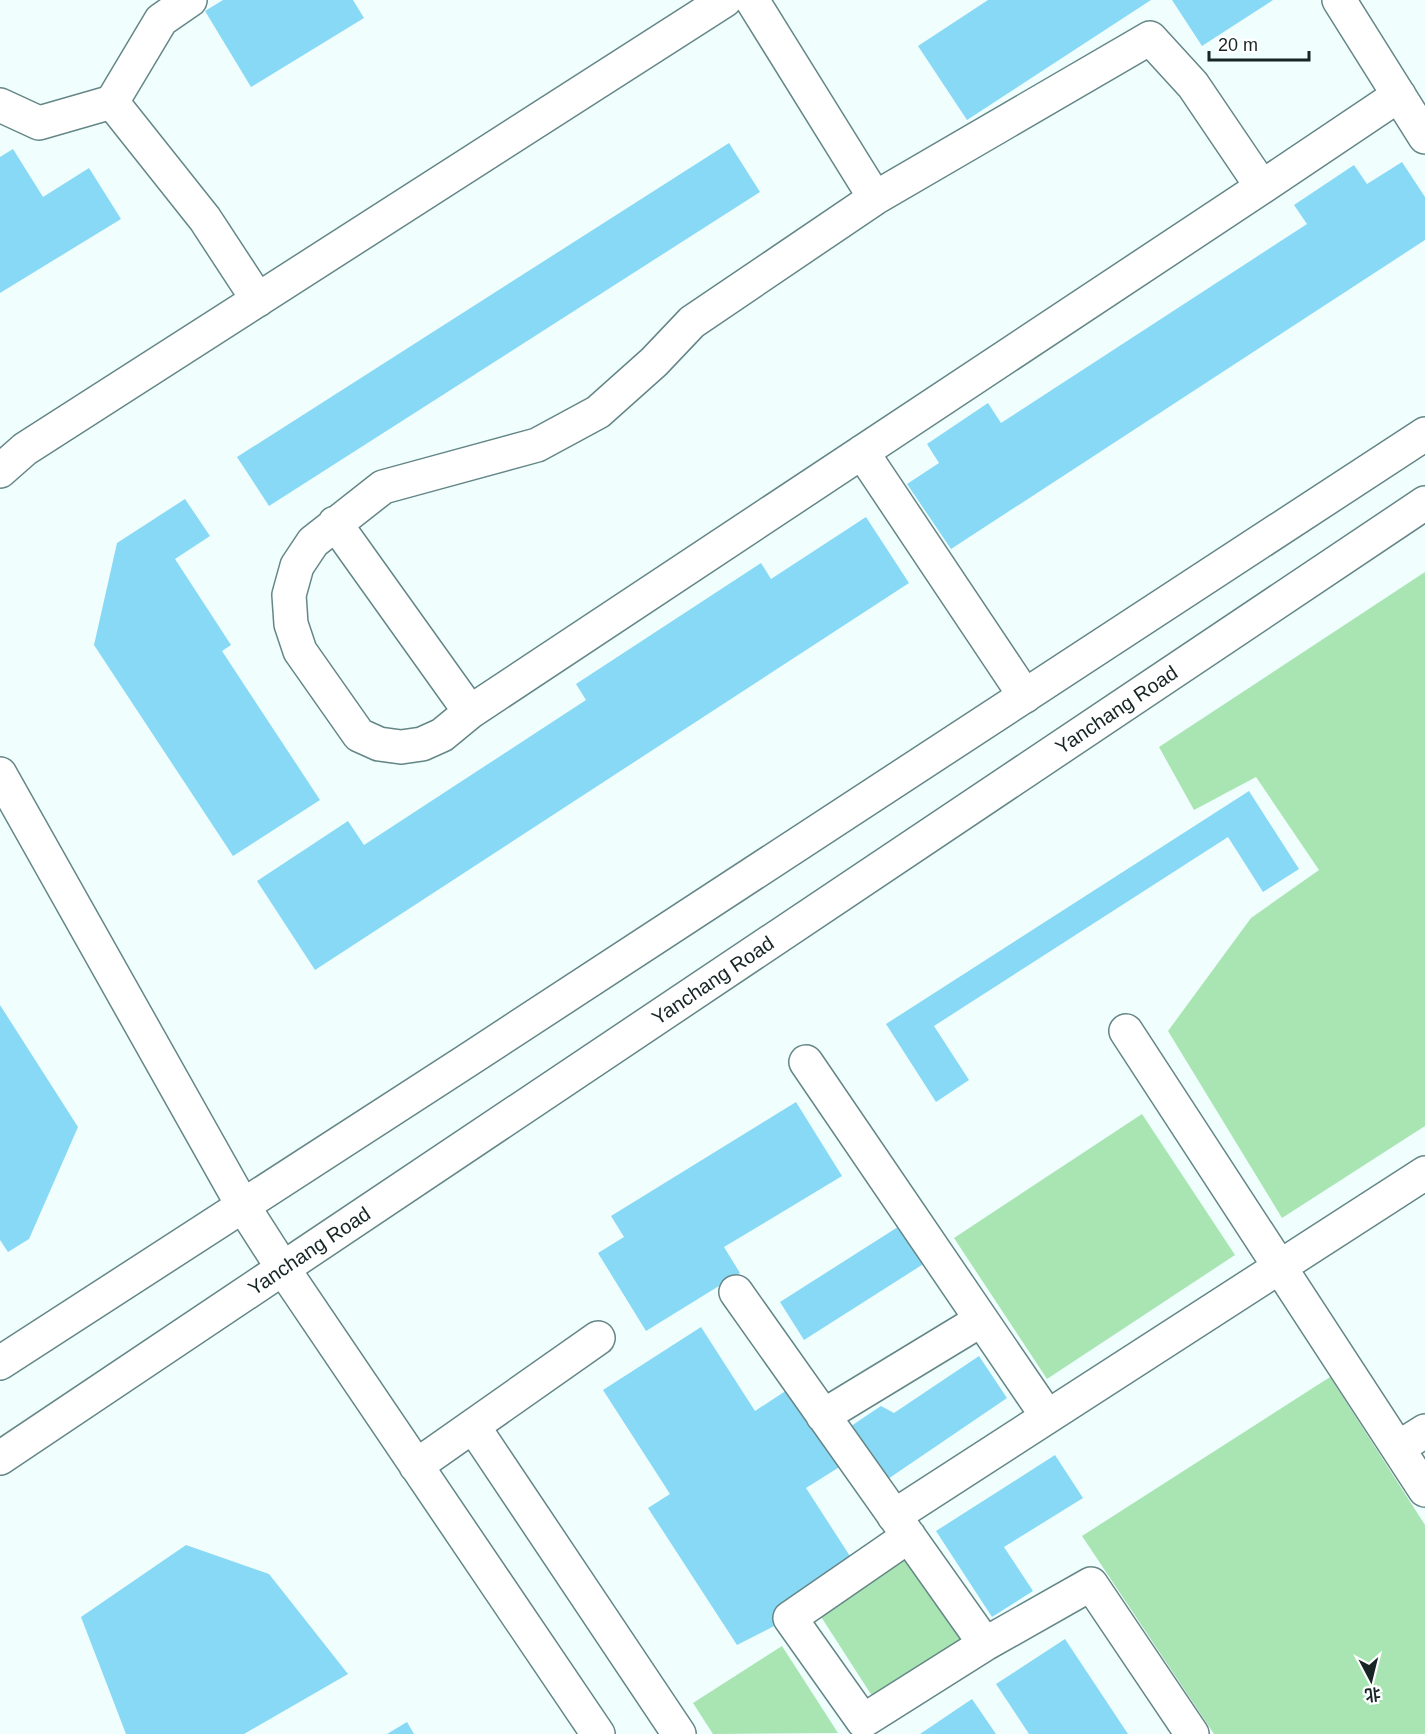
<svg xmlns="http://www.w3.org/2000/svg" width="1425" height="1734" viewBox="0 0 1425 1734" font-family="Arial,'Noto Sans SC',sans-serif">
<rect width="100%" height="100%" fill="#f0fefe"/>
<path fill="#a8e5b3" d="M1425 572V1126L1282 1218 1168 1031 1251 918 1319 870 1256 777 1194 810 1159 747Z
M1142 1114 1235 1255 1047 1379 954 1238Z
M1330 1377 1425 1525V1734H1214L1082 1536Z
M906 1555 963 1642 874 1699 818 1612Z
M782 1646 838 1733 713 1734 693 1703Z"/>
<path fill="#88d9f6" d="M223 0H353L364 18 251 87 205 11Z
M988 0H1151L967 120 918 46Z
M1172 0H1273L1202 46Z
M729 143 760 192 269 506 237 457Z
M13 149 43 197 89 168 121 219 0 293V157Z
M1402 162 1425 197V240L951 549 907 484 939 463 927 444 988 403 1001 423 1307 224 1294 205 1354 165 1367 184Z
M185 499 210 536 175 559 231 645 222 651 320 800 233 856 94 645 117 543Z
M866 517 909 583 315 970 257 881 348 821 364 845 586 700 576 684 761 563 771 579Z
M1249 791 1299 869 1263 892 1228 837 934 1026 969 1080 936 1102 886 1024Z
M0 1005 78 1127 29 1239 8 1252 0 1240Z
M796 1102 842 1176 724 1247 740 1273 646 1331 598 1253 624 1237 611 1216Z
M901 1225 925 1263 804 1340 780 1302Z
M701 1327 755 1411 790 1388 841 1466 806 1488 857 1567 790 1618 737 1645 648 1508 670 1494 603 1390Z
M979 1356 1007 1398 885 1481 848 1428 881 1406 894 1413Z
M1055 1455 1083 1498 1004 1547 1033 1591 992 1617 936 1531Z
M186 1545 269 1574 348 1674 244 1734H126L81 1617Z
M1065 1639 1128 1734H1029L996 1684Z
M972 1699 996 1734H920Z
M407 1722 414 1734H387Z"/>
<g fill="none" stroke-linecap="round" stroke-linejoin="round">
<defs>
<path id="minor" d="M752 0 875 198
M1339 0 1425 137
M112 102 205 219 258 300
M0 105 39 123 112 102 161 20 190 0
M1262 187 1399 95
M862 452 1025 696
M0 471 25 449 725 0
M335 523 470 712 1262 187 1193 85 1150 38 875 198 692 322 654 362 598 412 537 445 383 487 313 542 297 566 289 595 291 624 300 651 359 735 379 744 401 747 422 744 442 735 470 712
M0 774 243 1206 282 1267 598 1734
M1126 1031 1425 1490
M806 1062 1047 1416
M736 1292 985 1644
M823 1416 981 1320
M473 1426 679 1734
M1398 1448 1425 1431
M416 1466 598 1338
M894 1516 1425 1173
M909 1536 790 1618 863 1721 985 1644 1091 1584 1192 1734"/>
<g id="major">
<path d="M0 1363 468 1060 1425 434"/>
<path id="s1" d="M0 1458 1425 503"/>
</g>
</defs>
<use href="#minor" stroke="#658687" stroke-width="36"/>
<use href="#major" stroke="#658687" stroke-width="36"/>
<use href="#minor" stroke="#fff" stroke-width="33"/>
<use href="#major" stroke="#fff" stroke-width="33"/>
</g>
<g text-anchor="middle" dominant-baseline="central" stroke-width="6" stroke-linejoin="round" paint-order="stroke">
<g font-size="20" fill="#172525" stroke="#fff">
<text stroke="none"><textPath href="#s1" startOffset="1344">Yanchang Road</textPath></text>
<text stroke="none"><textPath href="#s1" startOffset="858">Yanchang Road</textPath></text>
<text stroke="none"><textPath href="#s1" startOffset="372">Yanchang Road</textPath></text>
</g>
</g>
<g transform="translate(1371 1680) rotate(173)" stroke="#ffffff" stroke-width="4.5" paint-order="stroke">
<path d="M0-4.5L10 22L0 15L-10 22Z" fill="#172525"/>
<text y="-9" font-size="16" font-weight="bold" text-anchor="middle" fill="#172525">北</text>
</g>
<path d="M1209 51v9h100v-9" fill="none" stroke="#172525" stroke-width="3"/>
<text x="1218" y="51" font-size="18" fill="#172525" stroke="#ffffff" stroke-width="4.5" paint-order="stroke">20 m</text>
</svg>
